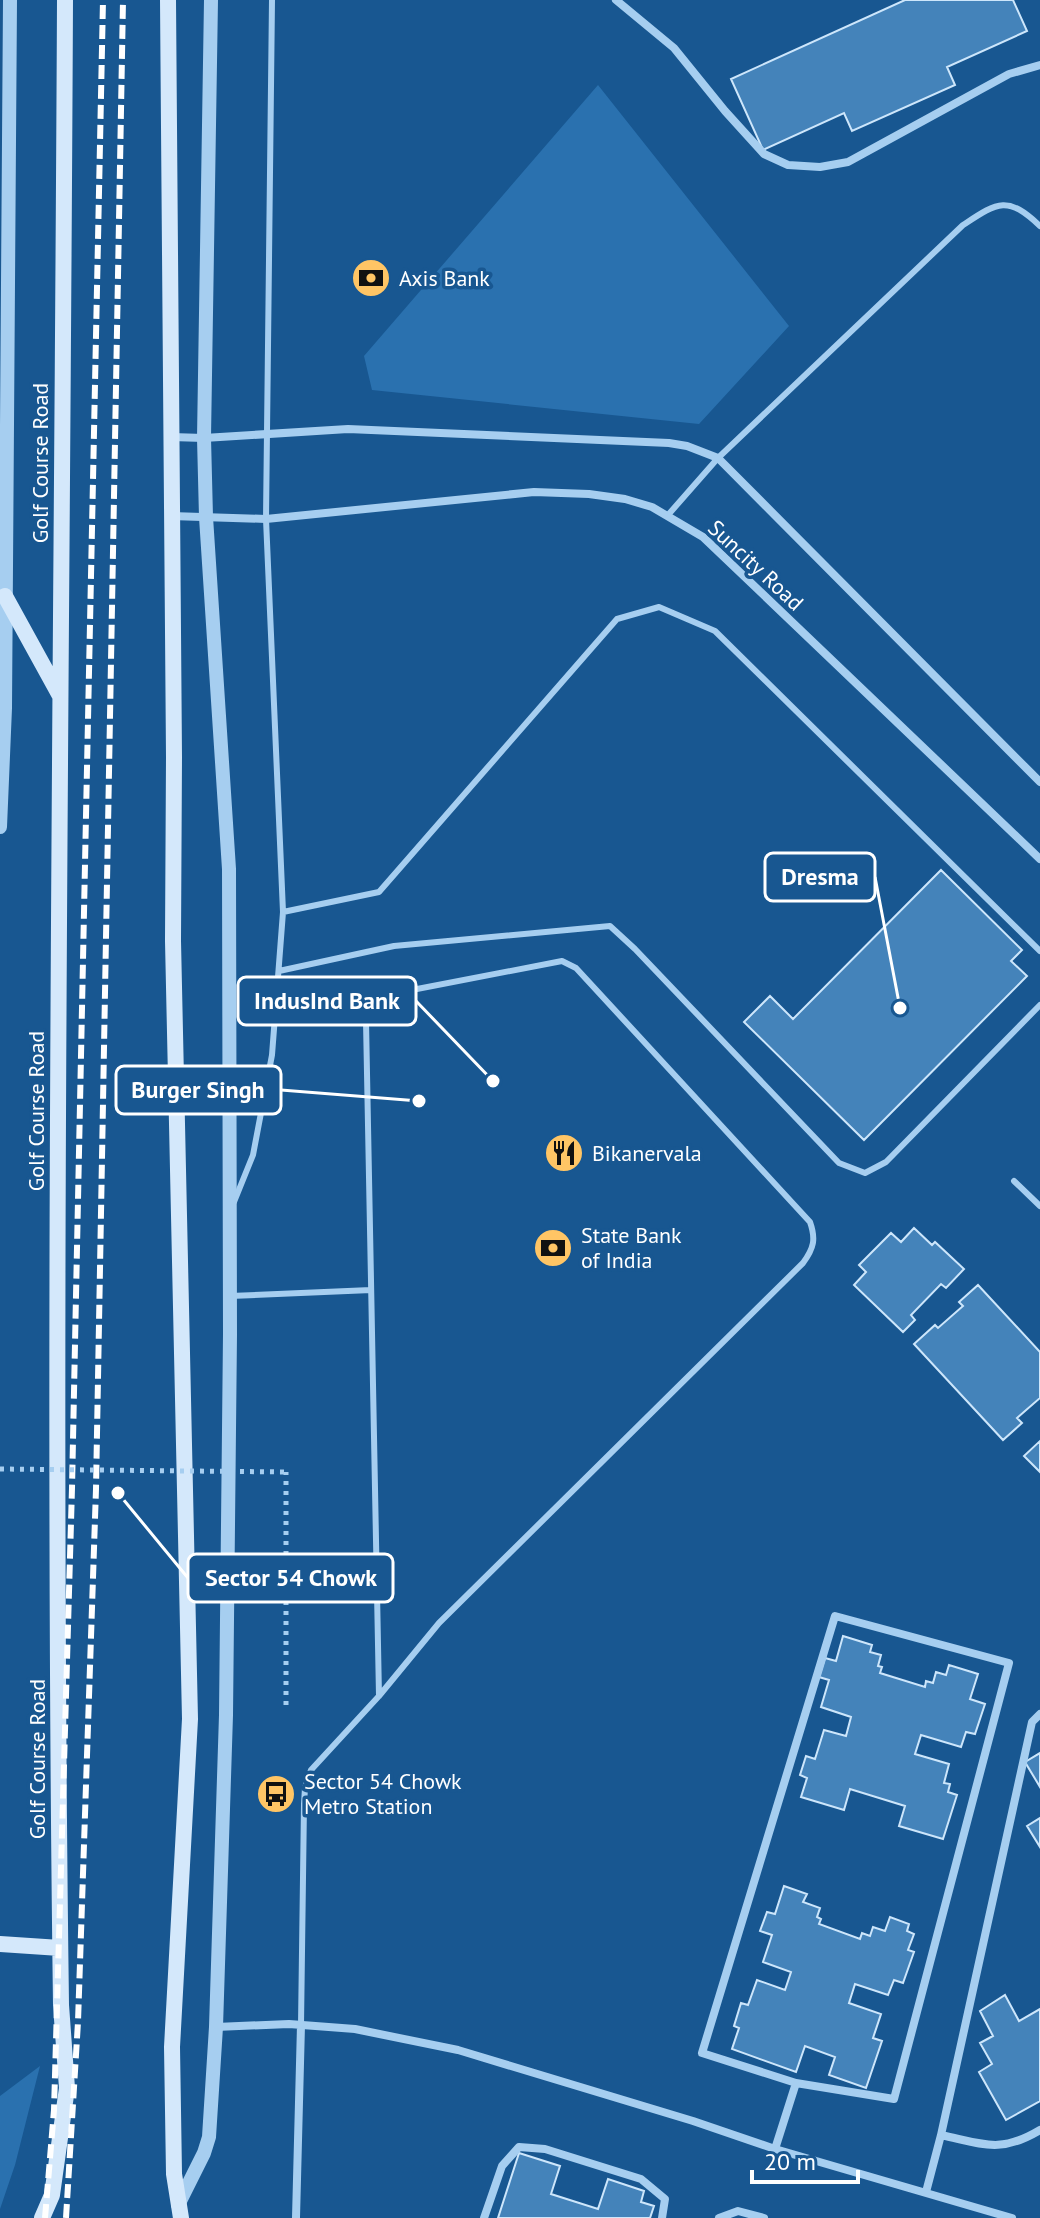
<svg xmlns="http://www.w3.org/2000/svg" width="1040" height="2218" viewBox="0 0 1040 2218" font-family="'PT Sans',sans-serif">
<rect width="100%" height="100%" fill="#185791"/>
<path fill="#2a71af" d="M598 85 789 326 699 424 372 390 364 356Z
M40 2066 15 2165 0 2209V2096Z"/>
<path fill="#4483ba" stroke="#cde6fb" stroke-width="2" d="M905 0H1013L1027 31 947 67 955 85 852 131 844 113 763 150 731 79Z
M941 870 1022 950 1011 961 1027 976 864 1140 744 1022 770 996 793 1019Z
M914 1228 932 1245 935 1242 964 1269 946 1288 941 1284 911 1315 915 1320 903 1332 854 1285 866 1272 859 1265 891 1233 901 1242Z
M978 1285 1040 1352V1398L1017 1418 1022 1423 1003 1440 914 1344 935 1325 938 1328 963 1306 959 1302Z
M1040 1441V1472L1024 1456Z
M843 1636 872 1645 870 1652 881 1655 878 1666 882 1667 880 1673 925 1687 926 1681 933 1683 936 1672 946 1675 949 1665 978 1674 970 1699 985 1704 975 1734 966 1732 961 1747 921 1735 915 1754 949 1764 944 1783 950 1784 948 1792 957 1795 943 1839 899 1826 905 1806 850 1789 844 1810 801 1797 807 1778 800 1775 806 1756 815 1759 824 1730 846 1736 851 1717 821 1707 829 1680 819 1677 825 1658 836 1661Z
M1040 1753V1787L1025 1762Z
M1040 1818V1847L1027 1826Z
M784 1886 807 1894 803 1902 820 1908 817 1917 821 1919 819 1924 860 1939 862 1933 870 1936 873 1927 885 1931 890 1917 909 1924 907 1931 914 1934 908 1950 914 1952 903 1983 894 1980 888 1995 855 1984 849 2003 881 2014 873 2038 882 2041 866 2088 829 2075 835 2057 805 2046 796 2072 732 2049 739 2028 734 2026 741 2003 748 2005 757 1980 785 1990 791 1972 763 1962 772 1935 760 1931 767 1912 775 1914Z
M1005 1995 1019 2021 1040 2009V2101L1006 2120 979 2072 992 2064 980 2043 993 2036 980 2011Z
M519 2153 560 2166 551 2194 598 2209 608 2179 644 2191 641 2202 654 2206 650 2218H498Z"/>
<g fill="none" stroke-linecap="round" stroke-linejoin="round">
<path stroke="#a6cef0" stroke-width="5" stroke-dasharray="4 6" stroke-linecap="butt" d="M286 1705V1472"/>
<path stroke="#a6cef0" stroke-width="6" d="M668 515 718 458 963 225C998 202 1007 195 1040 226
M283 912 379 892 617 619 659 607 715 631 1040 951
M279 971 394 946 610 926 635 949 839 1163 865 1173 886 1162 1040 1005
M1014 1181 1040 1206
M234 1202 253 1155 272 1055 283 912 266 519 272 0
M230 1296 371 1290
M301 2025 304 1804 305 1788 311 1770 379 1696 439 1623 803 1263C814 1248 816 1239 810 1222L576 968 562 961 386 995C374 1001 370 1008 366 1021L379 1696"/>
<path stroke="#a6cef0" stroke-width="8" d="M616 0 674 48 725 111 764 154 788 165 820 167 848 162 1009 74 1040 65
M171 437 204 438 348 429 669 443 687 446 718 458 1040 782
M171 516 266 519 534 492 589 494 625 499 652 507 703 537 1040 859
M216 2027 289 2024 355 2029 458 2050 693 2121 775 2149 1012 2218
M941 2135C983 2144 1000 2154 1040 2130
M775 2149 796 2083 702 2053 835 1616 1009 1663 894 2099 796 2083
M926 2192 941 2135 1032 1722 1040 1714
M296 2218 301 2025
M484 2218 502 2166 519 2147 545 2149 641 2179 665 2199 662 2218
M719 2218 738 2211 764 2218"/>
<path stroke="#a6cef0" stroke-width="14" d="M0 827 5 708 10 0
M178 2205 204 2153 209 2137 216 2027 226 1715 230 1334 229 869 206 517 204 438 211 0"/>
<path stroke="#d4e8fb" stroke-width="16" d="M168 0 174 757 173 941 190 1719 172 2047 174 2174 181 2218
M5 596 60 696
M0 1944 60 1948
M42 2218 52 2195 67 2088 61 2005C52 1337 62 668 65 0"/>
<path stroke="#fff" stroke-width="6" stroke-dasharray="14 6" stroke-linecap="butt" d="M45 2218 54 2110 72 1488 103 0
M66 2218 78 2022 96 1489 123 0"/>
<path stroke="#a6cef0" stroke-width="5" stroke-dasharray="4 6" stroke-linecap="butt" d="M0 1469 286 1472"/>
</g>
<defs>
<symbol id="bank-disc" viewBox="-11 -11 22 22"><circle r="9.5" fill="#ffc565" stroke="#185791"/><path d="M-6-4H6V4H-6ZM0-2.3a2.3 2.3 0 1 0 0 4.6a2.3 2.3 0 1 0 0-4.6Z" fill="#111"/></symbol>
<symbol id="restaurant-disc" viewBox="-11 -11 22 22"><circle r="9.5" fill="#ffc565" stroke="#185791"/><path d="M-5-6h1v4h1v-4h1v4h1v-4h1v5L-1.5 .5V6h-2V.5L-5-1ZM5-6V6H3V1.5H1.5Q1.5-4 5-6Z" fill="#111"/></symbol>
<symbol id="bus-disc" viewBox="-11 -11 22 22"><circle r="9.5" fill="#ffc565" stroke="#185791"/><path d="M-5-6H5V4H4V6H2V4H-2V6H-4V4H-5ZM-3.5-4V0h7V-4ZM-3.5 1.2v1.5H-2V1.2ZM2 1.2v1.5H3.5V1.2Z" fill="#111"/></symbol>
</defs>
<g fill-rule="evenodd">
<use href="#bank-disc" x="349" y="256" width="44" height="44"/>
<use href="#restaurant-disc" x="542" y="1131" width="44" height="44"/>
<use href="#bank-disc" x="531" y="1226" width="44" height="44"/>
<use href="#bus-disc" x="254" y="1772" width="44" height="44"/>
</g>
<g text-anchor="middle" dominant-baseline="central" stroke-width="7" stroke-linejoin="round" paint-order="stroke">
<g font-size="22" fill="#fff" stroke="#185791" text-anchor="start">
<text x="399" y="278">Axis Bank</text>
<text x="592" y="1153">Bikanervala</text>
<text x="581" y="1235">State Bank<tspan x="581" dy="25">of India</tspan></text>
<text x="304" y="1781">Sector 54 Chowk<tspan x="304" dy="25">Metro Station</tspan></text>
</g>
<g font-size="22" fill="#fff" stroke="#185791">
<text transform="translate(40 463) rotate(-90)">Golf Course Road</text>
<text transform="translate(756 565) rotate(43)">Suncity Road</text>
<text transform="translate(36 1111) rotate(-90)">Golf Course Road</text>
<text transform="translate(37 1759) rotate(-90)">Golf Course Road</text>
</g>
</g>
<path fill="none" stroke="#fff" stroke-width="3" d="M900 1008L875 877M493 1081L416 1001M419 1101L281 1090M118 1493L188 1578"/>
<g fill="#fff" stroke="#185791" stroke-width="3">
<circle cx="900" cy="1008" r="8"/>
<circle cx="493" cy="1081" r="8"/>
<circle cx="419" cy="1101" r="8"/>
<circle cx="118" cy="1493" r="8"/>
</g>
<g fill="#185791" stroke="#fff" stroke-width="3">
<rect x="765" y="853" width="110" height="48" rx="8"/>
<rect x="238" y="977" width="178" height="48" rx="8"/>
<rect x="116" y="1066" width="165" height="48" rx="8"/>
<rect x="188" y="1554" width="205" height="48" rx="8"/>
</g>
<g font-size="24" text-anchor="middle" font-weight="bold" fill="#fff">
<text x="820" y="885">Dresma</text>
<text x="327" y="1009">IndusInd Bank</text>
<text x="198" y="1098">Burger Singh</text>
<text x="291" y="1586">Sector 54 Chowk</text>
</g>
<path d="M752 2170v12h106v-12" fill="none" stroke="#ffffff" stroke-width="4"/>
<text x="764" y="2170" font-size="24" fill="#ffffff" stroke="#185791" stroke-width="6" paint-order="stroke">20 m</text>
</svg>
